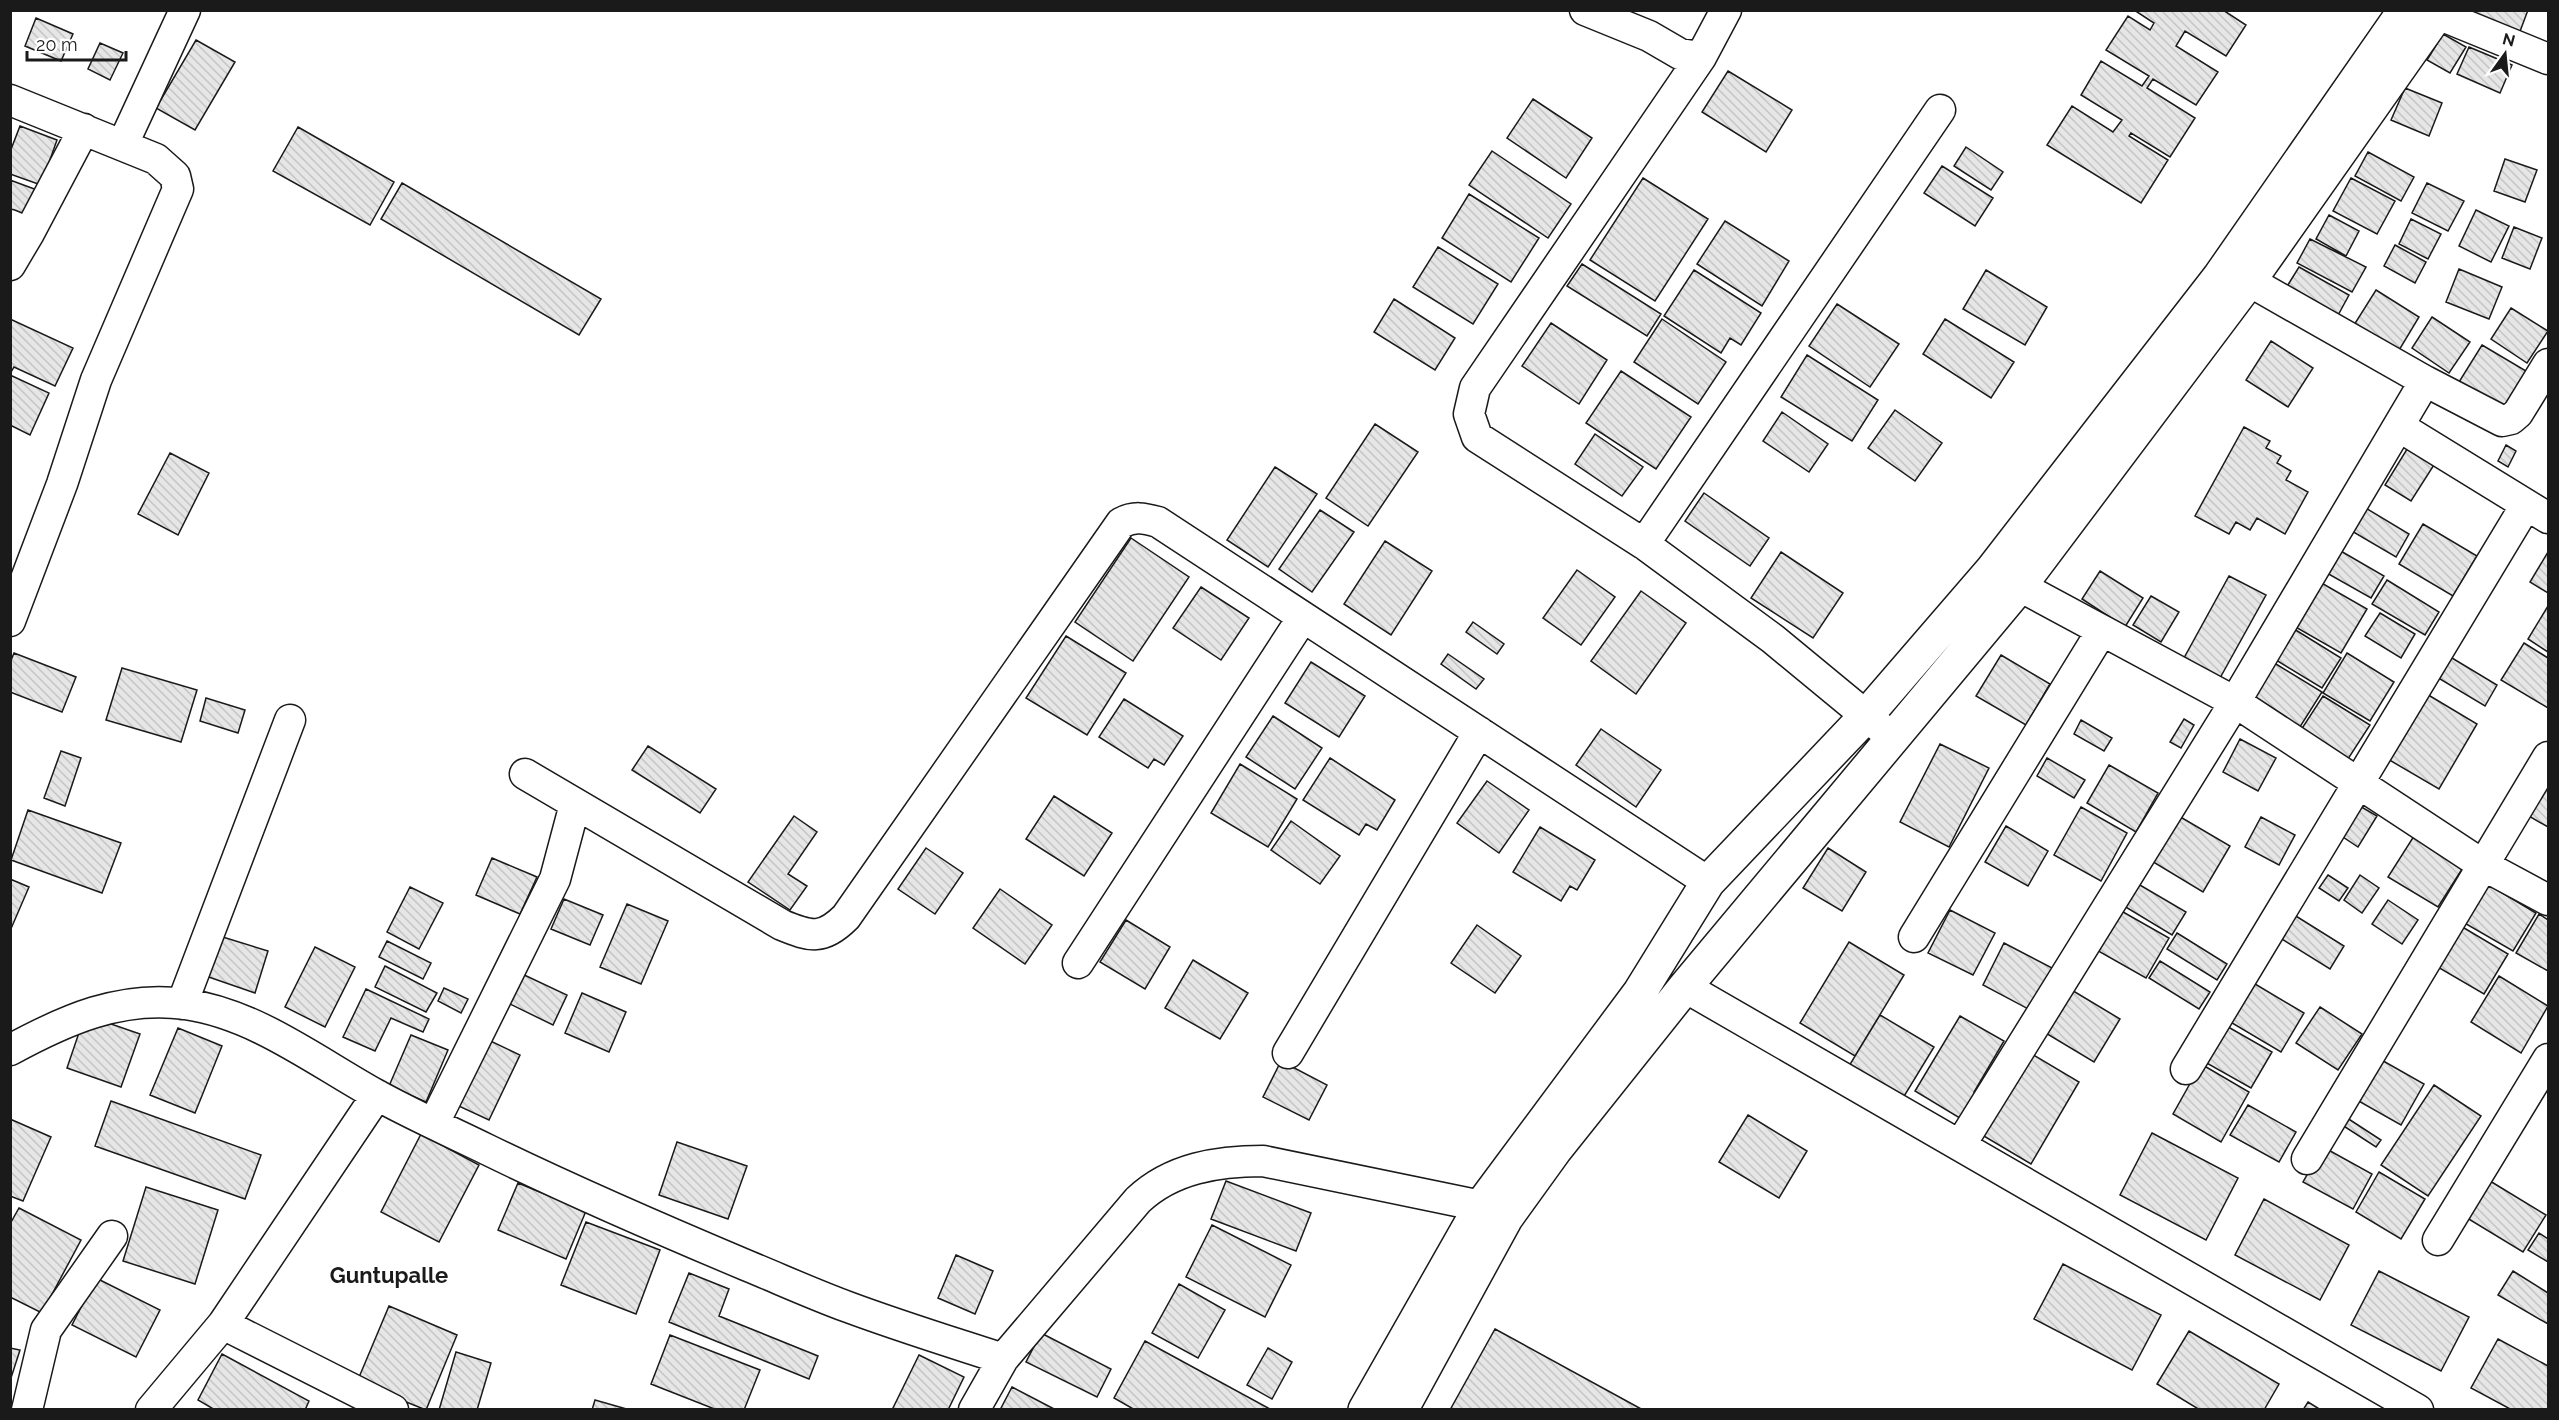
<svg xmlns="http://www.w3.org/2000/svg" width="2559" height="1420" viewBox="0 0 2559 1420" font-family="Raleway,sans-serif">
<defs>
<pattern id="building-back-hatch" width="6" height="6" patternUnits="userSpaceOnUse" patternTransform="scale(1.5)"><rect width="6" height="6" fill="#e6e6e6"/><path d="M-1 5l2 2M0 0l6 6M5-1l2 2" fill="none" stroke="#c5c5c5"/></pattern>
</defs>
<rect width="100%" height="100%" fill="#fff"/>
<path fill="url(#building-back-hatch)" stroke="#1a1a1a" stroke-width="1.5" d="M2134 10H2223L2246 25 2226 56 2185 31 2176 46 2218 72 2196 105 2153 79 2147 88 2195 118 2170 157 2131 133 2129 136 2168 160 2141 203 2047 145 2072 106 2113 132 2122 120 2081 95 2101 61 2142 86 2149 76 2106 50 2128 16 2150 30 2154 23Z
M2471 10H2528L2519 34 2469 14Z
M36 18 73 34 61 61 25 46Z
M2443 34 2466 47 2450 73 2427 60Z
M196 40 235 62 195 130 156 108Z
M100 43 123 53 110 80 88 69Z
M2469 47 2512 65 2500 93 2457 74Z
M1728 71 1792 110 1766 152 1702 112Z
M2405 88 2442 103 2429 136 2391 120Z
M1533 99 1592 138 1566 178 1507 138Z
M20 126 57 140 41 185 10 174V152Z
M298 127 394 182 370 225 273 171Z
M1966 147 2003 172 1991 190 1954 166Z
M1492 151 1571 204 1548 238 1469 185Z
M2368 152 2414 177 2401 201 2355 176Z
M2505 159 2537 170 2525 202 2494 191Z
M1942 166 1993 198 1975 226 1924 193Z
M1643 178 1708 219 1655 301 1590 260Z
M2351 178 2395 201 2377 234 2333 211Z
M10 180 37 190 25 219 10 213Z
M402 183 601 299 579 335 381 219Z
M2427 183 2464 201 2448 231 2412 213Z
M1469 194 1539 238 1511 282 1442 238Z
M2476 210 2509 226 2491 262 2459 246Z
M2329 215 2359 231 2346 256 2316 239Z
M2411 219 2441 234 2428 259 2399 244Z
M1725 221 1789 261 1762 306 1697 264Z
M2514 227 2542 238 2530 269 2502 258Z
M2310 239 2366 267 2352 292 2297 263Z
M2395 245 2426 262 2415 283 2384 266Z
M1438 247 1498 284 1473 324 1413 287Z
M1582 264 1661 314 1647 336 1567 286Z
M2299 267 2349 295 2337 317 2286 288Z
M2459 269 2502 287 2489 319 2446 302Z
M1694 270 1761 313 1741 345 1730 338 1721 353 1664 316Z
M1986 270 2047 307 2025 345 1963 309Z
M2376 290 2419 317 2398 352 2354 325Z
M1394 299 1455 338 1435 370 1374 332Z
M1837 304 1899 344 1870 387 1809 346Z
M2511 308 2548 331 2527 363 2491 339Z
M2432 317 2470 342 2449 373 2412 348Z
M10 319 73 348 55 386 14 367 10 374Z
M1662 319 1726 362 1698 404 1634 362Z
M1945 319 2014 362 1991 398 1923 354Z
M1551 323 1607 360 1579 404 1522 366Z
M2271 341 2313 368 2288 407 2246 380Z
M2482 345 2526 371 2503 408 2459 382Z
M1807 355 1878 400 1852 441 1781 397Z
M1621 371 1691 417 1656 469 1586 423Z
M10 375 49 393 30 435 10 425Z
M1895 410 1942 443 1915 481 1868 448Z
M1782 412 1828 444 1809 472 1763 441Z
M1375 424 1418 452 1368 526 1326 498Z
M2244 427 2270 441 2266 448 2281 456 2277 463 2291 471 2286 480 2308 492 2285 534 2257 518 2250 530 2236 522 2229 534 2195 516Z
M1595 434 1643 467 1622 496 1575 464Z
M2412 441 2439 457 2411 501 2385 485Z
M2506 445 2516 451 2508 467 2498 461Z
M170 453 209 473 178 535 138 514Z
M1275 467 1317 494 1268 567 1227 540Z
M1704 493 1769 538 1750 566 1685 521Z
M2364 507 2409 534 2396 557 2350 530Z
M1320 510 1354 532 1312 592 1279 569Z
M2423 524 2477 556 2453 596 2399 564Z
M1131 538 1189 577 1133 661 1075 622Z
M1385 541 1432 571 1391 635 1344 604Z
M2339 550 2384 576 2371 598 2325 572Z
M1781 552 1843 593 1813 638 1751 598Z
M2548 552V593L2530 582Z
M1577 570 1615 597 1581 645 1543 618Z
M2100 571 2143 598 2125 627 2082 599Z
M2229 576 2266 595 2220 678 2184 658Z
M2387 580 2439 612 2425 635 2372 604Z
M2318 581 2367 609 2341 653 2292 625Z
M1201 587 1249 618 1221 660 1173 628Z
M1641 591 1686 623 1636 694 1591 661Z
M2151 596 2179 612 2161 642 2133 625Z
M2548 606V652L2528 639Z
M2380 613 2415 634 2401 658 2365 636Z
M1473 622 1504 644 1497 654 1466 632Z
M2294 629 2341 658 2322 688 2276 660Z
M1066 636 1126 673 1087 735 1026 698Z
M2524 643 2548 658V708L2501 680Z
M14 653 76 677 62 712 10 692V663Z
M2347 653 2394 682 2370 721 2323 693Z
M1448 654 1484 679 1476 689 1441 664Z
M2001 655 2050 684 2026 725 1976 696Z
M2447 655 2497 685 2485 706 2435 676Z
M2271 661 2322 692 2298 730 2247 698Z
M1311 662 1365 696 1339 737 1285 703Z
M122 668 197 690 181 742 106 720Z
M2425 693 2477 724 2439 789 2386 758Z
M2323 696 2370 725 2346 762 2299 733Z
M206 698 245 710 238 733 200 721Z
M1124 699 1183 736 1164 765 1154 759 1148 768 1099 737Z
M1273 716 1322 748 1295 789 1246 757Z
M2184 719 2194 725 2181 748 2170 742Z
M2081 720 2112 738 2104 751 2074 734Z
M1601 729 1661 770 1636 807 1576 765Z
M2240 739 2276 758 2258 791 2223 772Z
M1940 744 1989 768 1949 847 1900 822Z
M648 746 716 789 700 813 632 770Z
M61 751 81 758 65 806 44 798Z
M1330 758 1395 800 1377 830 1366 824 1359 835 1303 800Z
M2047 758 2085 780 2074 798 2037 776Z
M1240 764 1297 799 1268 847 1211 813Z
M2109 765 2158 793 2136 832 2087 803Z
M2548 778V827L2527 815Z
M1487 781 1529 810 1499 853 1457 823Z
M1054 796 1112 833 1084 876 1026 839Z
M2358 805 2377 816 2358 847 2340 835Z
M2081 807 2127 833 2101 881 2054 855Z
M28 810 121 843 102 893 11 860Z
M2177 815 2230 846 2203 892 2150 860Z
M794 816 817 832 788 874 807 886 790 910 748 882Z
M2261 817 2295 835 2279 865 2245 847Z
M1291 821 1340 856 1320 884 1271 850Z
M2006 826 2048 851 2028 886 1985 862Z
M1540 827 1595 860 1577 890 1570 886 1561 901 1513 872Z
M2414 836 2464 866 2438 907 2388 877Z
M926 848 963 873 935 914 898 889Z
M1828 848 1866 872 1842 911 1803 888Z
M492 858 537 877 520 914 476 895Z
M2328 875 2348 888 2339 901 2319 888Z
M2360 875 2379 888 2362 913 2344 900Z
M10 879 29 887 10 931Z
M2133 881 2186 912 2172 935 2119 903Z
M2484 882 2536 913 2513 951 2461 921Z
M410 887 443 903 419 949 387 932Z
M1000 889 1052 925 1025 964 973 928Z
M564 899 603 915 590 945 551 929Z
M2388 900 2418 920 2402 944 2372 924Z
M627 904 668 921 641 984 600 967Z
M2116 908 2169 938 2146 978 2093 948Z
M1950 910 1995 933 1973 975 1928 953Z
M2291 913 2344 946 2330 969 2277 936Z
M2539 914 2548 920V971L2516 953Z
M1126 920 1170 947 1145 989 1100 962Z
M1477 925 1521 956 1495 993 1451 963Z
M2459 925 2508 954 2484 994 2436 966Z
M2177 933 2227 964 2217 980 2167 949Z
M213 934 268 951 255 993 200 974Z
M387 941 431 963 423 979 379 957Z
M1849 942 1904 975 1855 1056 1800 1023Z
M2004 943 2056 970 2034 1012 1983 985Z
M315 947 355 967 325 1027 285 1007Z
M1193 960 1248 993 1220 1039 1165 1008Z
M2160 961 2210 992 2199 1009 2149 978Z
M385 966 437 993 426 1012 375 987Z
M520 973 567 995 553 1025 506 1002Z
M2499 976 2548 1006 2521 1053 2471 1022Z
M2250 981 2304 1013 2281 1052 2227 1020Z
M444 988 468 999 461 1013 438 1001Z
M366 989 429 1019 423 1032 391 1018 375 1051 343 1037Z
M2070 989 2120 1019 2094 1062 2044 1032Z
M582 993 626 1012 609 1052 565 1033Z
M2320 1007 2362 1034 2338 1070 2296 1043Z
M85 1015 140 1034 121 1087 67 1068Z
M1880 1015 1934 1047 1903 1098 1849 1066Z
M1960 1016 2004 1041 1974 1092 1983 1098 1968 1123 1915 1091Z
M2223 1024 2272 1052 2251 1088 2203 1061Z
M178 1028 222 1046 195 1113 150 1095Z
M411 1035 448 1050 426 1102 389 1086Z
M482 1037 520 1055 489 1120 450 1102Z
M2025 1050 2079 1082 2031 1164 1977 1132Z
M2378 1058 2424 1084 2401 1125 2355 1099Z
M1281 1061 1327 1085 1309 1120 1263 1097Z
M2201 1064 2249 1092 2221 1142 2173 1114Z
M2434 1085 2481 1116 2428 1196 2381 1165Z
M111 1101 261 1155 245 1199 95 1146Z
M2248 1105 2296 1132 2279 1162 2230 1135Z
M1748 1115 1807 1151 1779 1198 1719 1162Z
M2344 1116 2381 1140 2376 1147 2339 1123Z
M10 1119 51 1137 23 1201 10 1196Z
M2152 1133 2238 1178 2206 1240 2120 1195Z
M421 1134 479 1165 439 1242 381 1212Z
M677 1142 747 1166 728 1219 659 1195Z
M2323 1147 2372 1174 2353 1209 2303 1182Z
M2379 1172 2425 1199 2401 1239 2356 1212Z
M1226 1181 1311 1213 1296 1251 1211 1219Z
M2490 1181 2546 1215 2523 1252 2467 1218Z
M518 1183 586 1211 566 1259 498 1230Z
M146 1187 218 1210 195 1284 123 1261Z
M2264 1199 2349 1245 2320 1300 2235 1255Z
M19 1208 81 1240 42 1313 10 1297V1224Z
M586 1222 660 1250 636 1314 561 1285Z
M1212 1225 1291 1265 1265 1317 1186 1277Z
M2539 1233 2548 1239V1262L2528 1250Z
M956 1255 993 1271 975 1314 938 1298Z
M2063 1264 2161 1315 2132 1370 2034 1319Z
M2379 1271 2469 1317 2441 1371 2351 1325Z
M2513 1271 2548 1293V1324L2498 1295Z
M689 1273 729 1289 719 1316 818 1356 809 1379 669 1322Z
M96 1278 160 1310 136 1357 72 1325Z
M1179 1284 1225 1310 1198 1358 1152 1333Z
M389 1306 457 1335 426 1410 357 1382Z
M1495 1329 1643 1410H1450Z
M2189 1331 2279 1384 2264 1410H2200L2157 1384Z
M1041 1333 1111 1369 1097 1397 1026 1362Z
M670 1335 760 1370 744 1410H717L651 1384Z
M2498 1339 2548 1366V1410H2512L2471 1388Z
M1145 1341 1270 1409 1135 1410 1114 1398Z
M10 1348 20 1350 10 1381Z
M1268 1348 1292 1362 1272 1399 1247 1385Z
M456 1352 491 1363 477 1410H439Z
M222 1354 309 1401 305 1410H215L198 1400Z
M919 1355 964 1377 948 1410H892Z
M1012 1387 1056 1410H1000Z
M595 1400 630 1410H592Z
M2308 1402 2321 1410H2303Z"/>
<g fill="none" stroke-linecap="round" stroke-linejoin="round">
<defs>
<path id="street" d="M1585 10 1649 36 1680 54 1701 57
M1726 10 1701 57 1475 388 1469 414 1477 437 1644 544 1773 639 1893 738
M2428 10 2548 59
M10 100 156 159 175 176 178 189 96 380 62 484 10 621
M123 144 185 10
M10 225 29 233 10 265
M29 233 84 129
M2249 281 2425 381 2502 421 2511 419 2518 413 2548 364
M2400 427 2548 518
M1644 544 1940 110
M1999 575 2235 702 2483 865 2548 900
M525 774 782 925C811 937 823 940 846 917L1121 523C1134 516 1144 518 1158 522L1708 882
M1914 937 2101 632
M1078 963 1303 617
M1685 987 2418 1410
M182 1004 290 720
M10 1050C65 1020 121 995 185 1004 255 1014 314 1060 375 1094 411 1114 449 1131 486 1149 572 1191 660 1229 748 1266 782 1280 815 1295 848 1307 899 1326 951 1342 1003 1359
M1288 1053 1479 732
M2186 1069 2526 505
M434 1123 555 879 575 804
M1961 1144 2235 702 2425 381
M2307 1159 2548 757
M2438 1240 2548 1059
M223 1324 393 1410
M27 1410 46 1330 112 1236
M151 1410 223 1324 377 1095
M974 1410 1003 1359 1138 1200C1172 1168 1218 1161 1263 1161L1481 1206"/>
<path id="secondary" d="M1365 1410 1481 1206 1640 992 1708 882 1866 716 1992 570 2220 276 2405 10
M1401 1410 1506 1218 1555 1150 1685 987 2019 587 2249 281 2440 10"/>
</defs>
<use href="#street" stroke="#1a1a1a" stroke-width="33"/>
<use href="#secondary" stroke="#1a1a1a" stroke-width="36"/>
<use href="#street" stroke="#fff" stroke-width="30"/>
<use href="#secondary" stroke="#fff" stroke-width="33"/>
</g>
<g text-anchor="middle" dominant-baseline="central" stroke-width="4.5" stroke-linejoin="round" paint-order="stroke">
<g font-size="22" font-weight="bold" fill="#1a1a1a" stroke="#fff">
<text x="389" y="1275">Guntupalle</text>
</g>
</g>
<rect width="2559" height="1420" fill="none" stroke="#1a1a1a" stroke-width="24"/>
<g transform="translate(2505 54) rotate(15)" stroke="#ffffff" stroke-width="4.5" paint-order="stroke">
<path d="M0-4.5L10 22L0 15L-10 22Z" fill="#1a1a1a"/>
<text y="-9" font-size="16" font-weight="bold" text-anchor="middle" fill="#1a1a1a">N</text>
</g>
<path d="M27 51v9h99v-9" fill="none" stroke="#1a1a1a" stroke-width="3"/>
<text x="36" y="51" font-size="18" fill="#1a1a1a" stroke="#ffffff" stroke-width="4.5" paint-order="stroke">20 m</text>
</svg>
